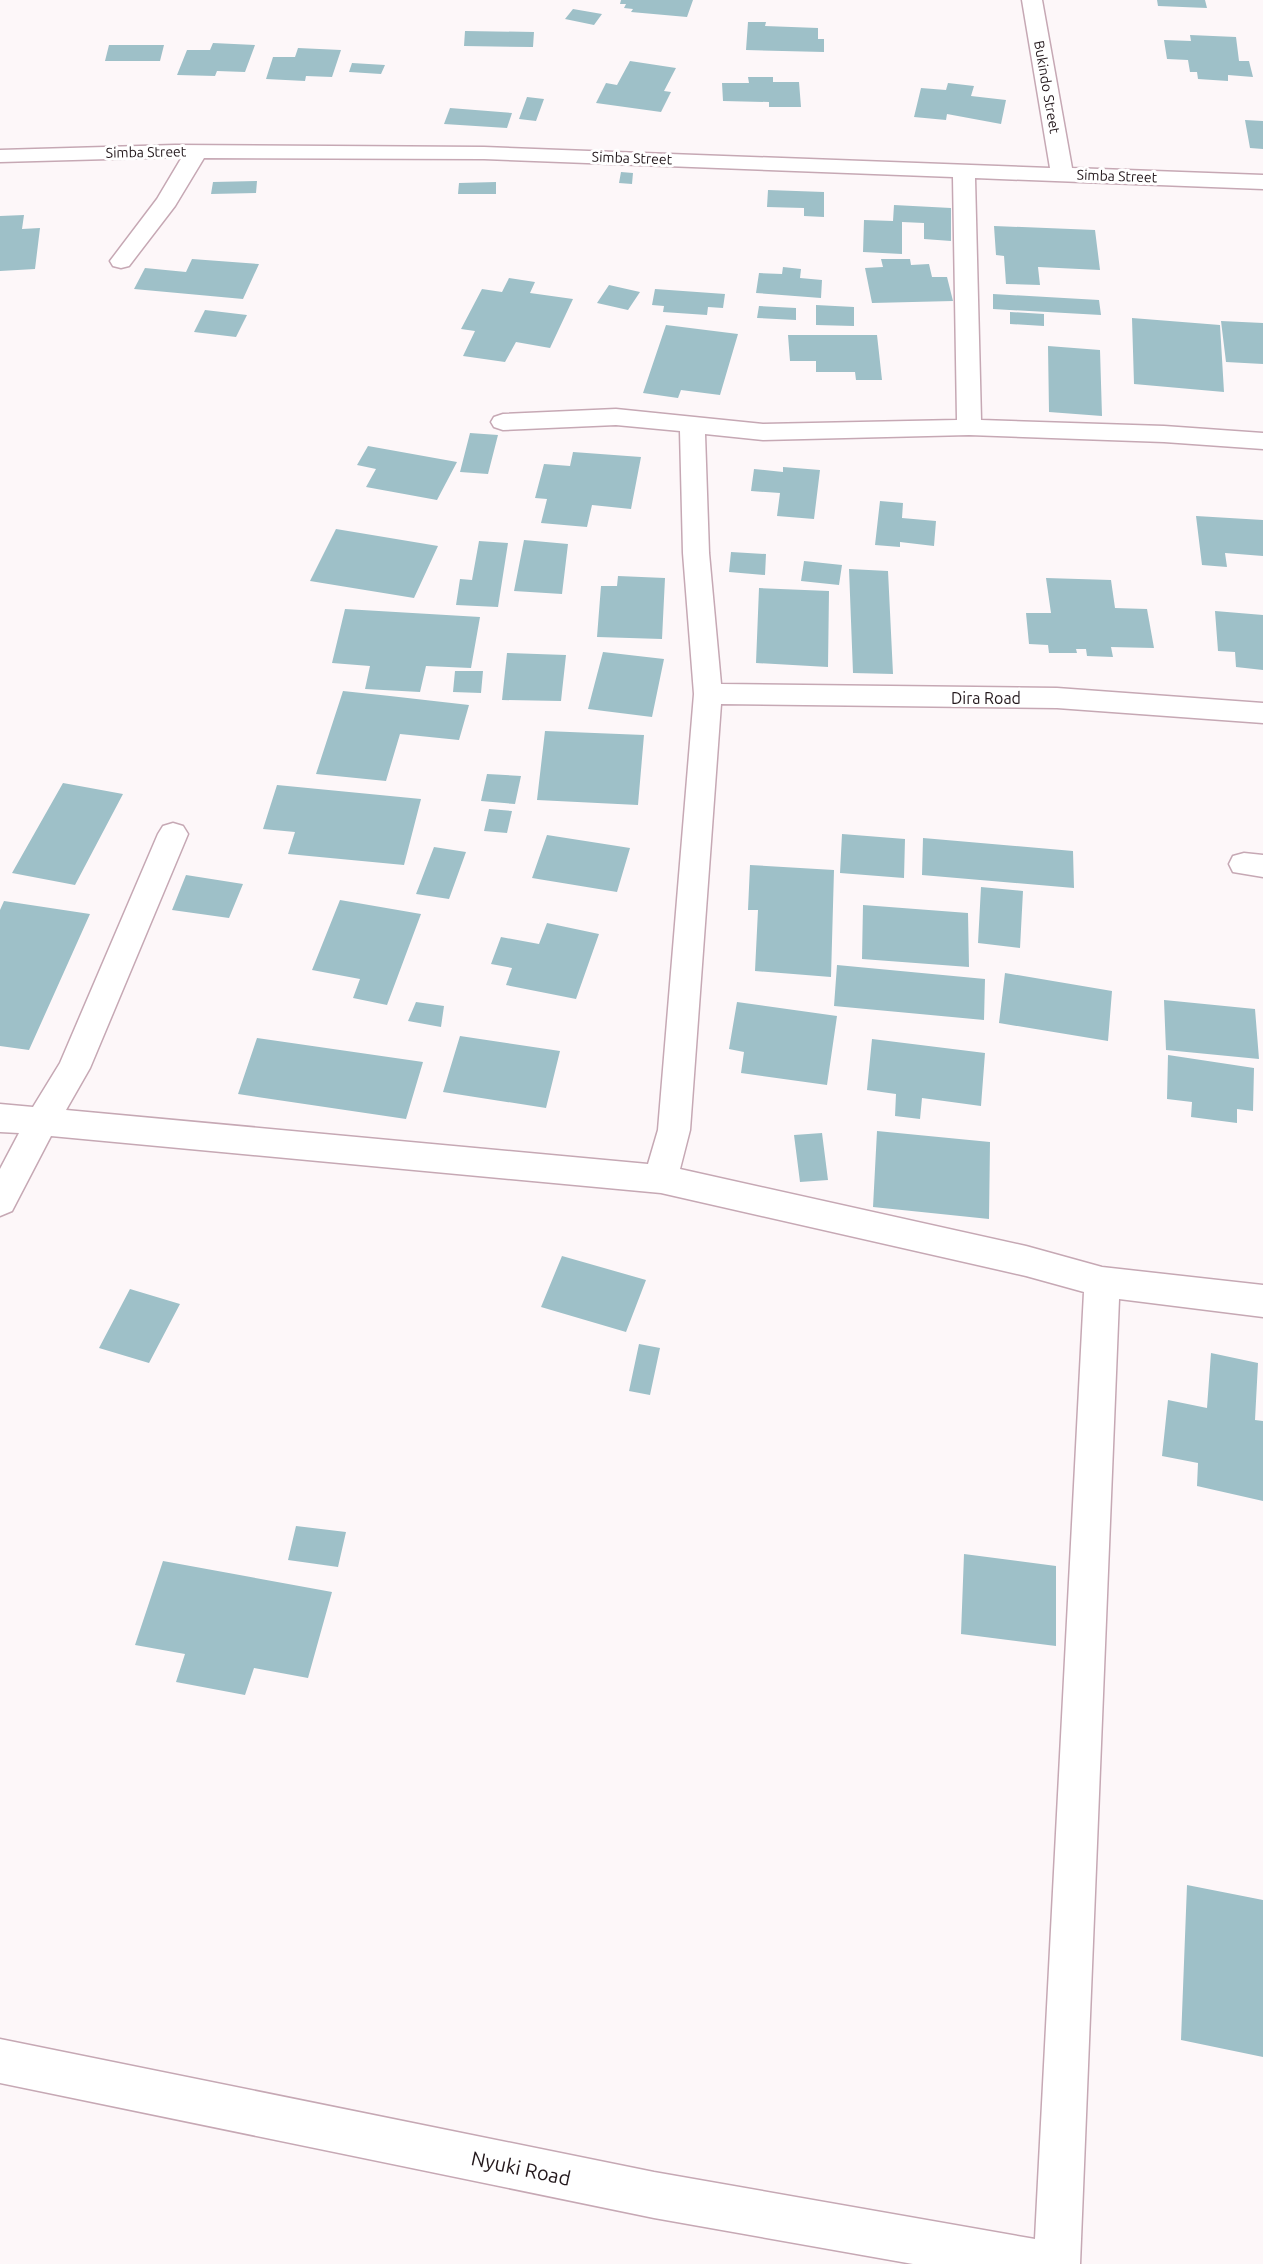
<svg xmlns="http://www.w3.org/2000/svg" width="1263" height="2264" viewBox="0 0 1263 2264" font-family="Ubuntu,sans-serif">
<rect width="100%" height="100%" fill="#fdf7f9"/>
<path fill="#9ec0c8" d="M621 0H693L687 17 631 12 633 9 624 8 626 4H620Z
M1157 0H1205L1207 8 1158 6Z
M573 9 602 14 594 25 565 19Z
M748 22H766L765 26 818 28V39H824V52L746 50Z
M465 31 534 32 533 47 464 46Z
M1190 35 1236 37 1239 61H1249L1253 77 1228 75V81L1198 79 1197 72H1190L1188 60 1167 59 1164 40 1191 41Z
M213 43 255 45 245 72 217 71 215 76 177 75 187 50H210Z
M109 45H164L160 61H105Z
M298 48 341 50 332 77 306 76 305 81 266 79 273 57H295Z
M630 61 676 68 664 91 671 92 661 112 596 103 606 83 617 85Z
M352 63 385 65 381 74 349 72Z
M748 77H773V82H799L801 107H769V102L723 101 722 83H749Z
M948 83 974 86 971 96 1006 100 1001 124 947 114 946 120 914 117 921 88 946 90Z
M527 97 544 99 536 121 519 119Z
M450 108 512 113 507 128 444 124Z
M1245 120 1263 121V149L1250 148Z
M621 172 633 173 632 184 619 183Z
M257 181 256 193 211 194 213 182Z
M496 182V194H458L459 183Z
M768 190 824 192V217L804 216V208L767 207Z
M894 205 951 208V241L924 239V223L902 222V254L863 252 864 220 893 221Z
M24 215 22 229 40 228 35 269 0 271V216Z
M994 226 1095 230 1100 270 1038 267 1040 285 1006 284 1004 256 996 255Z
M192 259 259 264 243 299 134 289 145 268 186 272Z
M881 259H910L911 265 929 264 932 277H947L953 301 872 303 865 268 883 267Z
M783 267 801 269 800 278 822 280 821 298 756 293 759 273 782 274Z
M509 278 535 282 530 293 573 299 550 348 516 342 505 362 463 356 475 331 461 329 482 289 502 292Z
M609 285 640 292 628 310 597 303Z
M655 289 725 294 723 308 708 307 707 315 663 312 664 306 652 305Z
M993 294 1099 300 1101 315 993 309Z
M816 305 854 307V326L816 325Z
M759 306 796 308V320L757 318Z
M205 310 247 315 236 337 194 332Z
M1010 312 1044 314V326L1010 324Z
M1132 318 1220 325 1224 392 1134 384Z
M1221 321 1263 323V364L1226 362Z
M666 325 738 334 720 395 681 390 678 398 643 393Z
M788 335H877L882 380H856L855 372H816V361H790Z
M1048 346 1100 350 1102 416 1049 412Z
M470 433 498 435 488 474 460 472Z
M368 446 457 462 437 500 366 487 376 469 357 465Z
M573 452 641 457 631 509 592 505 587 527 541 523 547 499 535 498 544 464 570 466Z
M783 467 820 470 814 519 777 516 780 493 751 491 754 469 783 472Z
M880 501 903 503 902 518 936 521 934 546 900 542V547L875 545Z
M1196 516 1263 520V556L1225 553 1227 567 1202 565Z
M336 529 438 546 414 598 310 581Z
M524 540 568 544 562 594 514 591Z
M479 541 508 543 498 607 456 605 460 579 472 580Z
M731 552 766 554 765 575 729 572Z
M804 561 842 565 839 585 801 581Z
M849 569 888 571 893 674 853 673Z
M618 576 665 578 662 639 597 637 601 586H617Z
M1046 578 1111 580 1115 608 1147 609 1154 648 1111 647 1113 657 1087 656 1086 649H1076L1077 653H1049L1048 645 1029 644 1026 613H1051Z
M759 588 829 591 828 667 756 663Z
M345 609 480 617 471 668 426 666 420 692 365 689 370 666 332 663Z
M1215 611 1263 615V670L1236 667 1235 652 1218 651Z
M603 652 664 659 652 717 588 709Z
M507 653 566 655 561 701 502 700Z
M455 671H483L481 693 453 692Z
M343 691 390 696 469 705 459 740 400 734 386 781 316 774Z
M545 731 644 735 638 805 537 800Z
M487 774 521 776 515 804 481 801Z
M63 783 123 794 75 885 12 873Z
M277 785 421 799 404 865 288 854 295 832 263 829Z
M489 809 512 811 507 833 484 831Z
M842 834 905 839 904 878 840 873Z
M547 835 630 848 617 892 532 878Z
M923 838 1073 851 1074 888 922 875Z
M434 847 466 852 449 899 416 894Z
M750 865 834 870 831 977 755 971 758 910H748Z
M186 875 243 884 229 918 172 910Z
M981 887 1023 891 1020 948 978 943Z
M340 900 421 914 387 1005 353 998 360 979 312 970Z
M4 901 90 914 29 1050 0 1046V910Z
M863 905 968 913 969 967 862 959Z
M547 923 599 934 576 999 506 985 512 968 491 964 501 937 539 944Z
M837 965 985 979 984 1020 834 1006Z
M1005 973 1112 991 1108 1041 999 1023Z
M1164 1000 1255 1009 1259 1059 1166 1050Z
M416 1002 444 1006 441 1027 408 1021Z
M737 1002 837 1016 827 1085 741 1073 744 1052 729 1049Z
M460 1036 560 1051 546 1108 443 1092Z
M257 1038 423 1062 406 1119 238 1094Z
M872 1039 985 1053 981 1106 922 1098 920 1119 895 1116 896 1094 867 1090Z
M1168 1055 1254 1068 1253 1111 1237 1109V1123L1191 1117 1192 1102 1167 1099Z
M877 1131 990 1142 989 1219 873 1207Z
M822 1133 828 1180 800 1182 794 1135Z
M562 1256 646 1280 626 1332 541 1307Z
M130 1289 180 1304 149 1363 99 1348Z
M639 1344 660 1348 650 1395 629 1391Z
M1211 1353 1258 1363 1255 1420 1263 1421V1501L1197 1486 1198 1463 1162 1456 1168 1400 1207 1408Z
M296 1526 346 1532 338 1567 288 1560Z
M964 1554 1056 1566V1646L961 1634Z
M163 1561 332 1592 308 1678 254 1668 245 1695 176 1682 185 1654 135 1645Z
M1187 1885 1263 1900V2057L1181 2040Z"/>
<g fill="none" stroke-linecap="round" stroke-linejoin="round">
<defs>
<path id="minor" d="M1022 0H1042L1072 168 1263 175V189L975 178 981 420 1164 426 1263 433V449L1164 442 969 435 763 440 705 434 709 553 721 684 1057 688 1263 703V723L1057 708 721 704 690 1130 680 1169 1026 1246 1102 1267 1263 1285V1317L1119 1299 1080 2264H913L654 2218 0 2083V2039L654 2172 1035 2239 1084 1292 1026 1276 661 1193 51 1136 12 1211 0 1216V1169L19 1133 0 1132V1104L33 1107 60 1063 158 834 163 826 173 823 183 826 188 834 90 1068 66 1110 648 1164 658 1130 694 694 683 553 680 431 616 425 503 430 494 427 491 422 494 417 503 414 616 409 763 424 957 420 953 177 484 159 204 158 175 206 129 266 121 268 113 266 110 261 157 199 182 157 0 162V150L175 145 484 147 1050 168Z
M1244 853 1263 855V877L1233 872 1229 864 1233 856Z"/>
</defs>
<use href="#minor" stroke="#c6a8b4" stroke-width="3"/>
<use href="#minor" fill="#fff" fill-rule="evenodd"/>
</g>
<g text-anchor="middle" dominant-baseline="central" stroke-width="6" stroke-linejoin="round" paint-order="stroke">
<g font-size="14" fill="#23181c" stroke="#fff">
<text transform="translate(1047 87) rotate(80)">Bukindo Street</text>
<text transform="translate(146 152) rotate(-1)">Simba Street</text>
<text transform="translate(632 158) rotate(2)">Simba Street</text>
<text transform="translate(1117 176) rotate(2)">Simba Street</text>
</g>
<g font-size="16" fill="#23181c" stroke="#fff">
<text x="986" y="698">Dira Road</text>
</g>
<g font-size="20" fill="#23181c" stroke="#fff">
<text transform="translate(521 2168) rotate(12)">Nyuki Road</text>
</g>
</g>
</svg>
